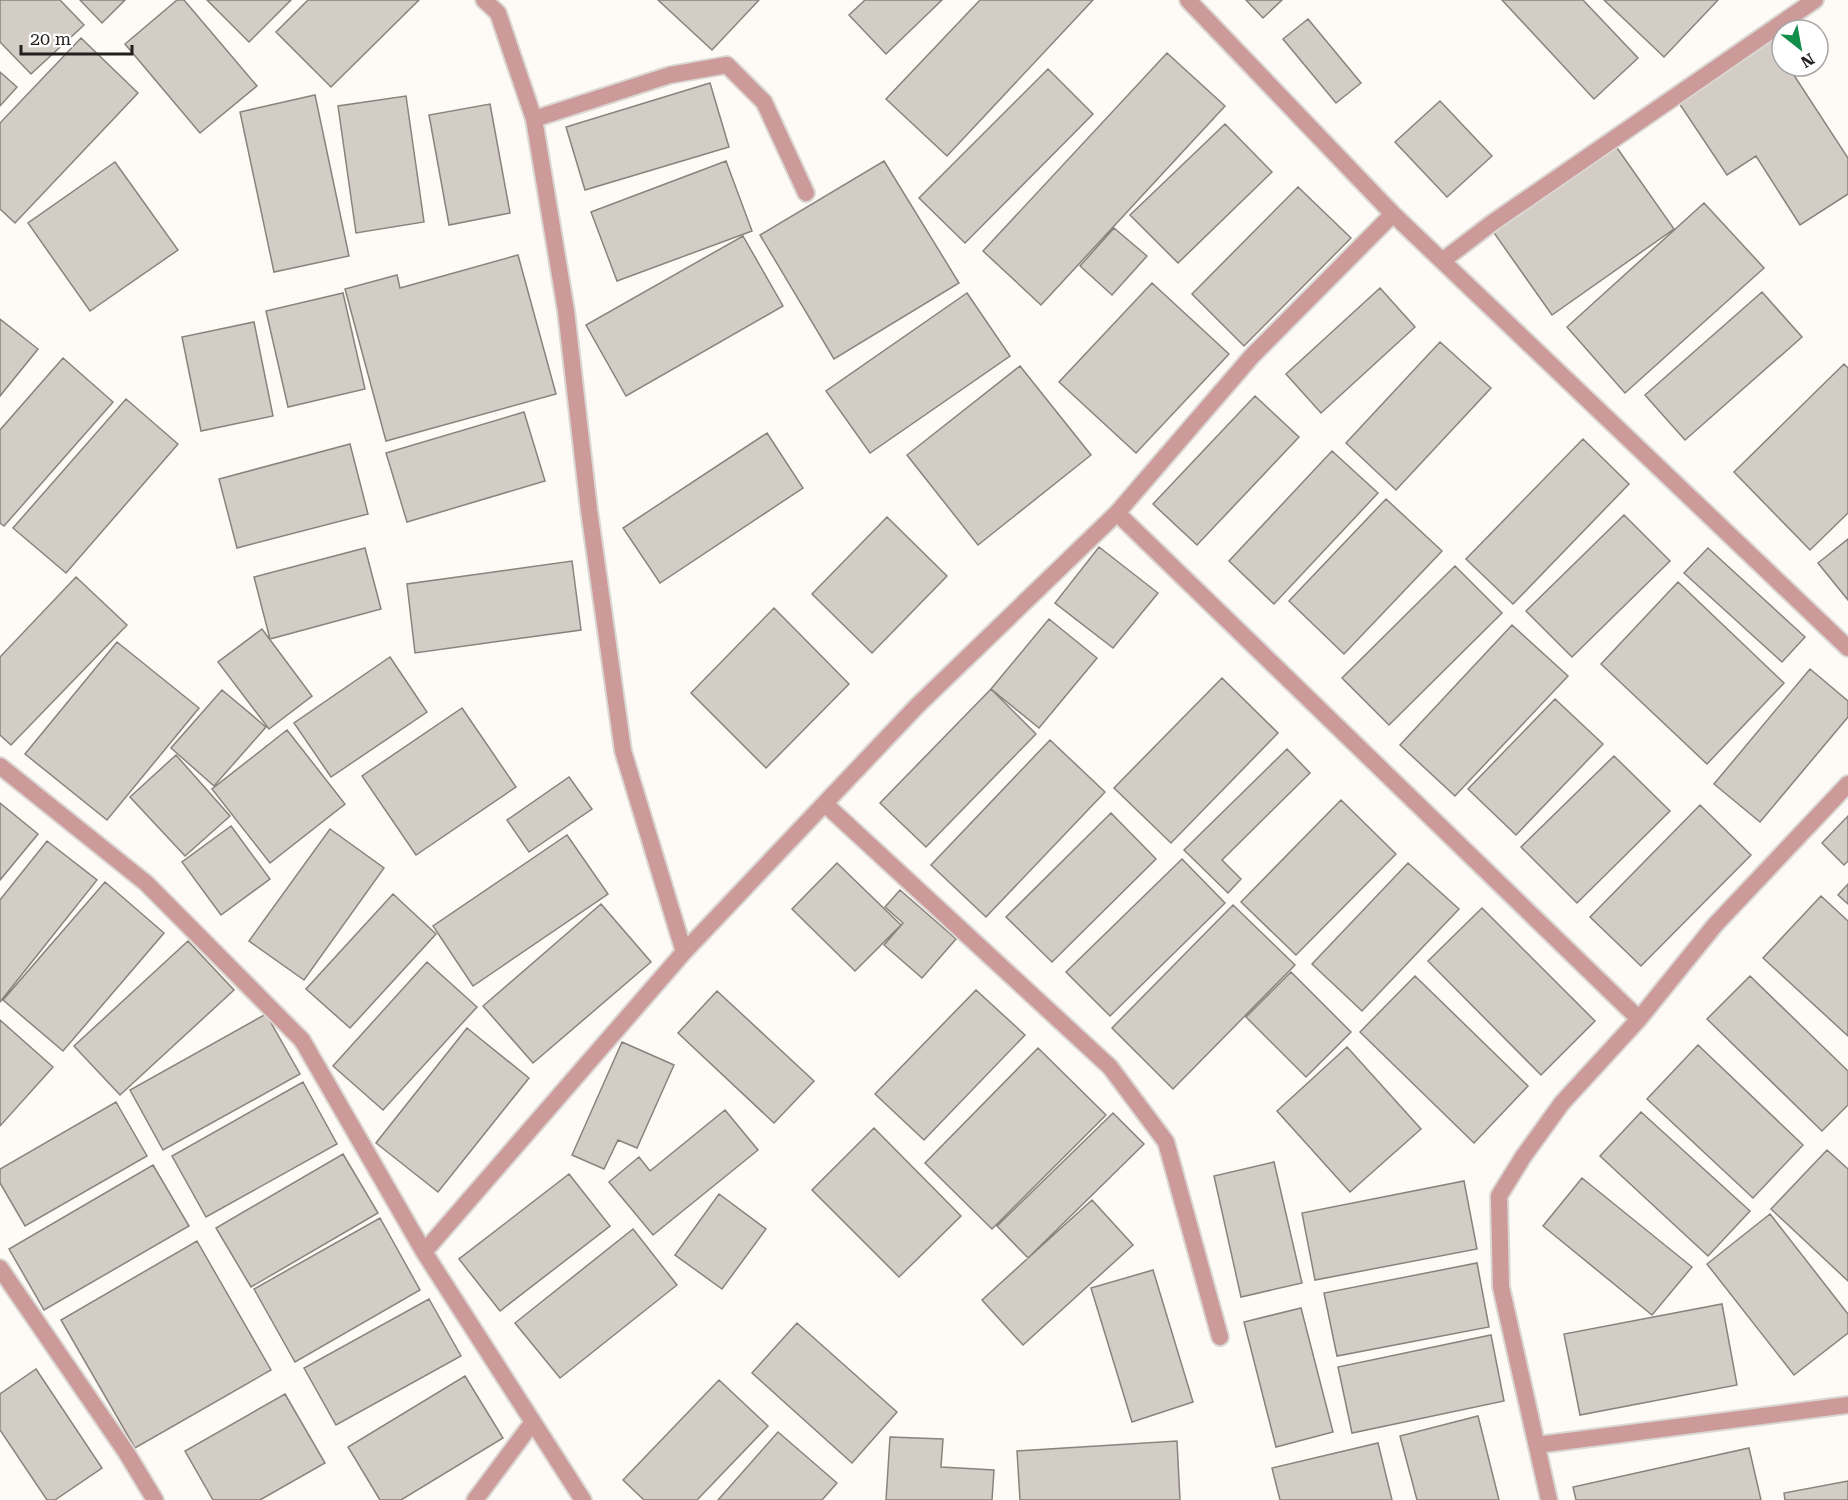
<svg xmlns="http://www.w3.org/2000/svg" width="1848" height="1500" viewBox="0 0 1848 1500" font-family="'Roboto Serif',serif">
<rect width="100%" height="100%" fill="#fefaf6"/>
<path fill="#d4cdc6" stroke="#89837d" stroke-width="1.5" d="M0 0H60L84 25 31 74 0 42Z
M80 0H125L102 23Z
M177 0H184L257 86 200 133 125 44Z
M207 0H291L249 42Z
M308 0H419L331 87 276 32Z
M658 0H759L712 50Z
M865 0H942L886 54 849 15Z
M980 0H1093L947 156 886 99Z
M1246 0H1282L1263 18Z
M1502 0H1583L1638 58 1594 99Z
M1604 0H1718L1664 57Z
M1308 19 1361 83 1336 103 1283 39Z
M81 38 138 93 15 223 0 209V123Z
M1771 40 1782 57V66H1788L1848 158V194L1800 225 1756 156 1727 175 1677 100Z
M1167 53 1225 106 1041 305 983 251Z
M1048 69 1093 114 965 243 919 198Z
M0 72 17 87 0 106Z
M710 83 729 147 585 190 566 127Z
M315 95 349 256 274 272 240 112Z
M406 96 424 222 356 233 338 106Z
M1440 101 1492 156 1447 197 1395 142Z
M490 104 510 213 449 225 429 115Z
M1225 124 1272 172 1178 263 1130 215Z
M1615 145 1674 229 1552 315 1492 230Z
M726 161 752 231 617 281 591 212Z
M884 161 959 283 834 359 760 235Z
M115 162 178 250 90 311 28 223Z
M1298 187 1351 238 1244 346 1192 294Z
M1704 203 1764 268 1625 393 1567 327Z
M1114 228 1147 256 1112 295 1080 266Z
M743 236 783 306 626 396 586 325Z
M518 255 556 394 386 441 345 289 397 275 400 288Z
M1152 283 1229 354 1136 453 1059 382Z
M1380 288 1415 327 1321 413 1286 374Z
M1762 292 1802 337 1685 440 1645 395Z
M343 293 365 389 288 407 266 311Z
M967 293 1010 356 870 453 826 391Z
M0 319 38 349 0 396Z
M254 322 273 416 201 431 182 337Z
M1440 342 1491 388 1396 490 1346 443Z
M63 358 113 402 4 526 0 523V430Z
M1844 364 1848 368V513L1810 550 1734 472Z
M1020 366 1091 455 978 545 907 455Z
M1255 396 1299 437 1197 545 1153 504Z
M126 399 178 444 66 573 13 528Z
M524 412 545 481 407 522 386 453Z
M767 433 803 488 660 583 623 528Z
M1583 439 1629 484 1513 604 1466 559Z
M350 444 368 514 237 548 219 479Z
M1332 451 1378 493 1274 604 1229 561Z
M1386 499 1442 551 1344 654 1289 601Z
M1624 515 1670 561 1572 657 1526 611Z
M887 517 947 576 872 653 812 594Z
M1848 539V600L1818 563Z
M1099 547 1158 593 1113 648 1055 603Z
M365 548 381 609 270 639 254 577Z
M1708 548 1805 637 1782 662 1684 573Z
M572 561 581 630 415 653 407 584Z
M1455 566 1502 613 1389 725 1342 678Z
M76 577 127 625 11 745 0 735V657Z
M1678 582 1784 683 1707 764 1601 664Z
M774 608 849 684 766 768 691 693Z
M1049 619 1097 658 1039 728 991 689Z
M1512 625 1568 676 1455 796 1400 745Z
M262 629 312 696 269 729 218 662Z
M117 642 199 708 107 820 25 754Z
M390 657 427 712 331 777 294 723Z
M1810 669 1848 701V717L1760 822 1714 784Z
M1222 678 1278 733 1171 843 1114 788Z
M991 689 1036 734 926 847 880 803Z
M222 690 266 727 214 786 171 748Z
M1555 699 1603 744 1516 835 1468 789Z
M462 708 516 787 416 855 362 776Z
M287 730 345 804 270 863 212 789Z
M1050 740 1105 792 986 917 931 865Z
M1287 749 1310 773 1222 860 1241 879 1228 893 1184 850Z
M176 755 230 816 185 856 130 797Z
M1614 756 1670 811 1577 903 1521 847Z
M569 777 592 809 529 852 507 820Z
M1341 800 1396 854 1296 955 1241 902Z
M0 803 38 834 0 880Z
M1700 805 1751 855 1641 966 1590 917Z
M1111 813 1156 859 1052 962 1006 917Z
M1848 816V861L1844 865 1822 843Z
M231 826 270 879 221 915 182 862Z
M330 829 384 868 304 980 249 941Z
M567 835 608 894 473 986 433 926Z
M47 841 97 880 0 1002V900Z
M1182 859 1225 903 1110 1016 1066 972Z
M837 863 901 925 855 971 792 909Z
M1408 863 1459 909 1362 1011 1312 964Z
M105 882 164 933 63 1051 3 1000Z
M1848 884V904L1838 895Z
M900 890 956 939 922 978 884 945 903 923 885 907Z
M393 894 436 934 350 1028 306 989Z
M1821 896 1848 921V1036L1763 958Z
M601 904 651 962 533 1063 483 1006Z
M1233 905 1295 965 1173 1089 1112 1028Z
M1482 908 1595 1021 1541 1075 1428 961Z
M188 941 234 990 120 1095 74 1046Z
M427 962 477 1007 383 1110 333 1066Z
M1291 972 1351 1032 1306 1077 1246 1017Z
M1415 976 1528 1086 1474 1143 1360 1032Z
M1750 976 1848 1071V1105L1822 1131 1707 1019Z
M976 990 1025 1035 924 1140 875 1094Z
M717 991 814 1081 774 1123 678 1033Z
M266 1014 300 1074 163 1150 130 1090Z
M0 1020 53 1067 0 1126Z
M467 1028 529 1078 438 1192 376 1143Z
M622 1042 674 1065 637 1148 618 1140 604 1169 572 1155Z
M1698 1045 1803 1145 1753 1198 1647 1099Z
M1347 1047 1421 1129 1350 1192 1277 1111Z
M1038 1048 1106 1115 992 1229 925 1163Z
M303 1082 337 1144 206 1217 172 1156Z
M116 1102 147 1156 25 1226 0 1183V1169Z
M725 1110 758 1150 653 1235 609 1182 639 1157 650 1171Z
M1641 1112 1750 1211 1708 1256 1600 1156Z
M1113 1113 1144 1144 1028 1258 997 1226Z
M874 1128 961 1216 899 1277 812 1190Z
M1827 1150 1848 1169V1281L1771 1209Z
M343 1154 378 1213 251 1287 216 1228Z
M1274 1162 1302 1283 1241 1297 1214 1176Z
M153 1165 189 1226 44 1310 9 1249Z
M569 1174 610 1226 500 1311 459 1259Z
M1582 1178 1692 1267 1652 1315 1543 1226Z
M1464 1181 1477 1249 1315 1280 1302 1213Z
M719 1194 766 1229 722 1289 675 1255Z
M1092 1200 1133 1245 1023 1345 982 1300Z
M1770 1214 1848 1314V1333L1794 1375 1707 1264Z
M380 1218 420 1290 295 1362 254 1289Z
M633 1229 677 1285 560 1378 515 1323Z
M197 1241 271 1370 135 1448 61 1320Z
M1477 1263 1489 1327 1337 1356 1324 1293Z
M1153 1270 1193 1402 1132 1422 1091 1288Z
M429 1299 461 1356 336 1425 304 1368Z
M1722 1304 1737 1385 1580 1415 1564 1334Z
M1301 1308 1333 1432 1276 1447 1244 1322Z
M797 1323 897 1412 852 1463 752 1373Z
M1491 1335 1504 1401 1352 1433 1338 1367Z
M36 1369 102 1468 55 1500H47L0 1430V1394Z
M465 1376 503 1438 401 1500H380L348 1447Z
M719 1380 768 1426 697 1500H644L623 1480Z
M285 1394 325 1463 260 1500H213L185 1451Z
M1478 1416 1499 1500H1417L1400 1436Z
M778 1432 837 1483 822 1500H718Z
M890 1437 943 1439 941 1467 994 1470 992 1500H886Z
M1177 1441 1180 1500H1020L1017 1451Z
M1378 1443 1392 1500H1280L1272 1468Z
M1749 1448 1761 1500H1576L1573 1487Z
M1848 1481V1500H1785L1784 1493Z"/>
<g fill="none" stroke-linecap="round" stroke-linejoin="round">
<defs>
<path id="minor" d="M484 0 498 13 534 119 566 311 589 510 623 751 684 952
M1188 0 1393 214 1848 648
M534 119 670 75 727 65 764 102 806 193
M1442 261 1492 223 1815 0
M1117 513 1639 1019
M0 766 146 883 302 1040 424 1252 583 1500
M825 804 1110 1067 1166 1142 1220 1337
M424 1252 684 952 917 706 1117 513 1252 356 1393 214
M0 1268 126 1452 155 1500
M1537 1445 1848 1405
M475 1500 533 1422
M1549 1500 1501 1287 1499 1196 1523 1157 1562 1103 1639 1019 1715 925 1848 784"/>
</defs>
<use href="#minor" stroke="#dbd7d3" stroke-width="20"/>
<use href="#minor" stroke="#cb9a99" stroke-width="16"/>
</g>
<g transform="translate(1800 48) rotate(149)"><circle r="28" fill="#ffffff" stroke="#a7a5a5" stroke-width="1.5"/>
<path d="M0-4.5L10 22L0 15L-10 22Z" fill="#108e4a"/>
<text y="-9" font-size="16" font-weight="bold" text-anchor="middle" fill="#221f1d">N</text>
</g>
<path d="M21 45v9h111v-9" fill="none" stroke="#221f1d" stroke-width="3"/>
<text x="30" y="45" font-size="18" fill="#221f1d" stroke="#ffffff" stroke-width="4.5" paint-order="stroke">20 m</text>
</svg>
